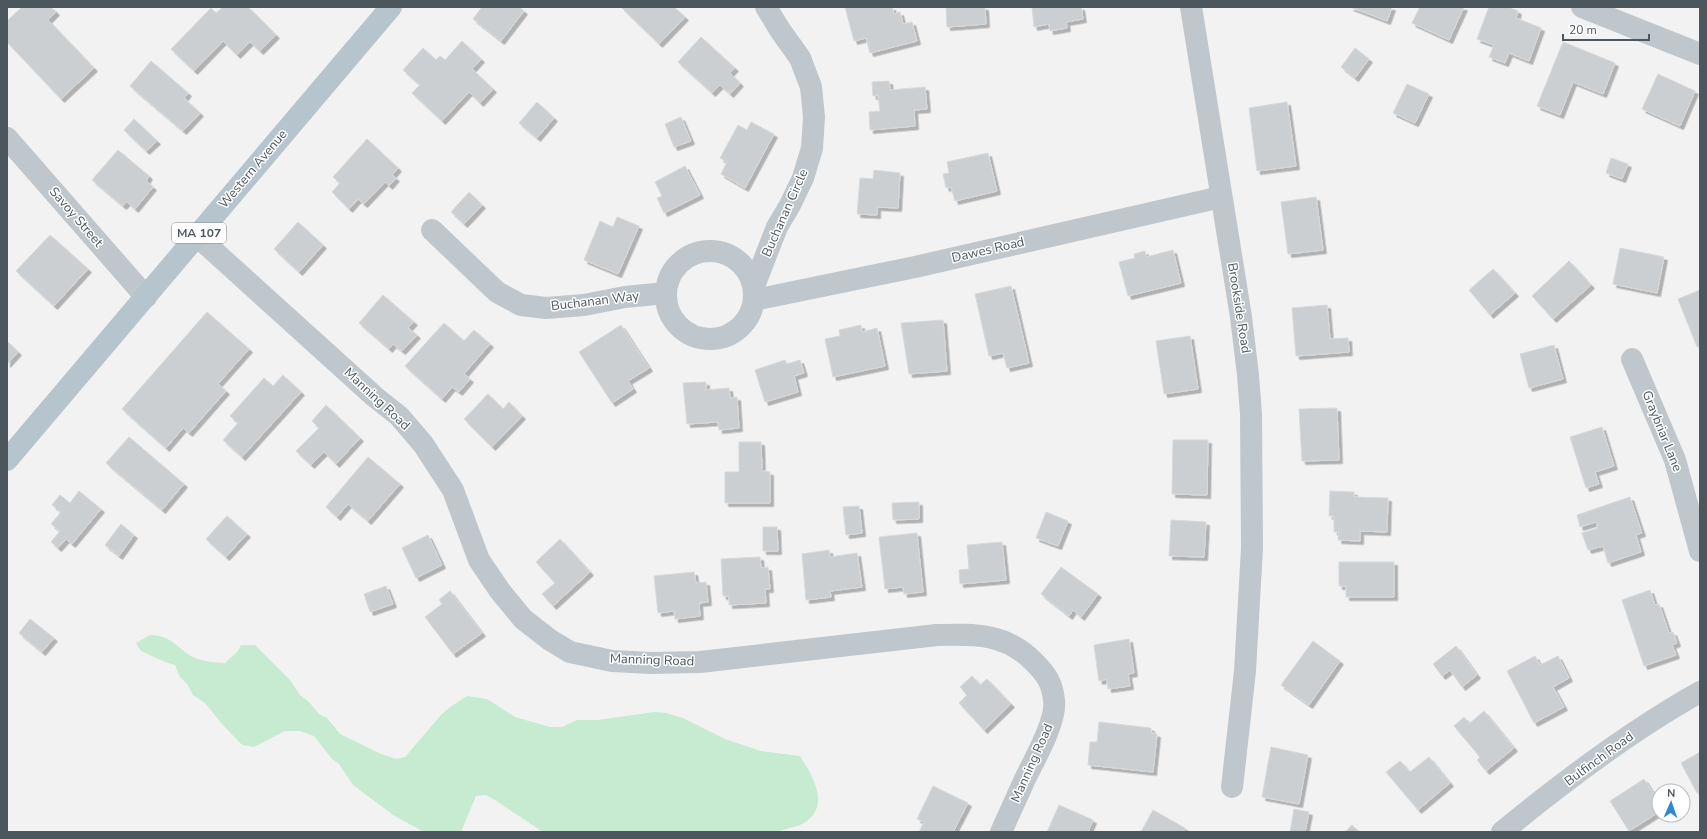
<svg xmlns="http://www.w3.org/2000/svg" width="1707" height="839" viewBox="0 0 1707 839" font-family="'Nunito Sans',sans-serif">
<defs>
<filter id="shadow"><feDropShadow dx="3.5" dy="3.5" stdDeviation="0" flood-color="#0004"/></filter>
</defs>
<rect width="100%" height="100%" fill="#f3f2f2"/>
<path fill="#c6ebd0" d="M150 635C172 636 174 645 191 656 202 662 214 662 225 663L237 652 241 645H255L290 680 300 695 310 703 319 714 327 718 340 734 381 754 396 759 405 757 441 715 450 707 467 696 487 699 515 717 550 727H562L577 720H598L654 712 666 713 683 718 725 739 761 751 800 756C812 775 830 803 807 821 798 828 787 827 778 832H543L498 802 486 795 476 796 461 832H424L393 815 353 785 339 764 332 759 314 736 300 731H285L254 747 242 745 222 724 205 703 193 695 187 684 180 677 175 665 165 662 141 651 136 643Z"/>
<path fill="#cccfd2" stroke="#d6d9dc" filter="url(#shadow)" d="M22 7H51L56 12 48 20 94 68 61 99 7 42V21Z
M223 7H248L276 35 260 51 250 42 237 55 223 41 194 71 171 49 211 8 216 13Z
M482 7H519L524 11 501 41 473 19Z
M621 7H674L685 17 659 44Z
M845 7H892L894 14 900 12 903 24 912 22 917 41 870 53 866 38 854 41Z
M946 7H985L986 24 947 27Z
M1032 7H1081L1083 19 1066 22 1067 28 1050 31 1049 24 1034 27Z
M1350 7H1392L1387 21Z
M1420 7H1464L1449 40 1412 23Z
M1489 7H1508L1518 11 1516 18 1541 28 1529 61 1509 53 1505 63 1489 57 1494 45 1477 39Z
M701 37 735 68 730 73 740 83 730 94 720 85 712 93 678 62Z
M462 41 481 59 472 69 493 89 480 103 469 92 442 121 412 93 420 85 403 70 423 48 436 60 440 56 445 60Z
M1563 42 1615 63 1603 94 1573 82 1560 115 1537 106Z
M1355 48 1369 59 1355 78 1341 67Z
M151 61 188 93 184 98 200 113 183 131 130 86Z
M1658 74 1695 91 1680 126 1642 109Z
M889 81 890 90 925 87 927 109 914 110 915 126 870 130 869 112 880 111 878 95 873 96 872 82Z
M1407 84 1429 94 1415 123 1393 113Z
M537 102 554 118 537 138 519 123Z
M1287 102 1296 166 1257 171 1249 108Z
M681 117 691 141 674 147 665 124Z
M134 119 157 141 146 151 124 130Z
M751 122 774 134 745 188 721 174 727 162 720 158 738 125 747 130Z
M367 139 398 168 392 175 396 178 389 186 385 182 364 204 358 199 349 209 332 192 340 183 333 177Z
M118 150 149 176 146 181 153 187 135 209 127 202 123 206 92 180Z
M988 153 997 191 955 201 951 187 946 188 943 174 949 173 947 162Z
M1611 158 1628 164 1622 179 1606 173Z
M685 166 700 195 664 213 657 198 662 196 655 182Z
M874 170 900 173 898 208 877 207V215L857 214 860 178 873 179Z
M469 192 482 205 464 224 451 212Z
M1316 197 1323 250 1288 254 1281 202Z
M617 217 639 226 618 274 584 260 600 221 613 227Z
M298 222 323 245 299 272 274 249Z
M50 235 88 269 54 306 16 271Z
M1620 248 1664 257 1657 293 1613 284Z
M1173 250 1181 283 1128 296 1119 262 1135 258 1134 254 1145 251 1146 257Z
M1569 261 1591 285 1553 319 1532 296Z
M1493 269 1515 293 1490 315 1469 290Z
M1011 286 1029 363 1007 368 1003 353 989 356 975 294Z
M1700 290V346L1697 347 1678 299Z
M383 295 414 322 408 328 417 335 402 351 393 344 389 349 359 323Z
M1327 305 1330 339 1348 338 1349 352 1296 356 1292 308Z
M207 312 249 349 218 384 226 391 189 433 183 428 166 448 122 409Z
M943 320 947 371 909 374 901 323Z
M444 323 464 341 474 330 490 344 464 374 470 379 459 392 452 387 442 399 405 366Z
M621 325 649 368 628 381 633 389 612 403 579 352Z
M861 325 862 332 877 328 885 366 833 377 825 339 840 336 839 330Z
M1190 336 1198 389 1164 394 1156 341Z
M7 341 18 352 7 364Z
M1554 345 1563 379 1529 388 1520 354Z
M785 360 787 364 800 360 804 373 794 376 798 392 765 402 755 370Z
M283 375 301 392 242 457 223 440 238 423 230 416 264 378 273 386Z
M706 382V390L729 388 730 398 737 397 739 428 719 430 718 422 687 424 683 383Z
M488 394 503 409 509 402 522 416 492 447 464 419Z
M326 405 360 438 336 464 324 452 311 465 296 451 319 428 312 421Z
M1337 408 1339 460 1302 461 1299 409Z
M1602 427 1614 466 1595 472 1599 484 1586 488 1570 437Z
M129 437 184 484 162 510 106 463Z
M1173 440H1208L1207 495 1172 494Z
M739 442H761L762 471 770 472V503H725V472H739Z
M368 457 400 484 368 521 348 504 337 517 326 507Z
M79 491 101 509 72 544 66 539 58 548 51 542 60 531 51 524 61 512 52 505 60 495 70 503Z
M1330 491 1354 492V497L1388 498 1387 532 1360 531V541L1338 540 1339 532H1334V516H1329Z
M1630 497 1642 533 1636 535 1641 552 1608 563 1603 546 1588 550 1582 533 1598 528 1596 522 1580 527 1577 515Z
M919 502V519L893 520 892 503Z
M859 506 862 533 846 535 843 507Z
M1046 512 1068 521 1058 546 1036 538Z
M227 516 247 534 226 557 206 539Z
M1171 520 1206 522 1204 557 1169 556Z
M121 524 134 535 119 556 105 545Z
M763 527H777L778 551H763Z
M917 533 923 592 904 594 903 587 885 589 879 537Z
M428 535 442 565 416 578 402 548Z
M560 539 590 572 553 606 542 594 555 583 536 562Z
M1002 542 1006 580 960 584 959 570 969 569 967 545Z
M829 550 830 557 857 553 862 587 830 591 831 597 806 600 802 554Z
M760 557 761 568 768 567 770 589H765L766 603 729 605V596H723L721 559Z
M1339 562H1394V597H1346V586H1339Z
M1061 567 1098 594 1081 617 1073 610 1069 616 1041 594Z
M694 572 696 583 706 582 708 602 699 603 700 616 675 619 674 611 658 613 654 576Z
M386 586 393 604 370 612 364 594Z
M1650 590 1655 605 1659 604 1669 633 1673 632 1677 643 1672 645 1676 655 1644 666 1622 600Z
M450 591 482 633 453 654 425 617 442 604 439 600Z
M30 619 54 638 42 652 19 633Z
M1129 639 1134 673 1128 674 1130 686 1108 689 1107 679 1099 681 1094 645Z
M1313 641 1340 661 1309 705 1281 685Z
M1456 646 1477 675 1462 687 1450 670 1442 676 1433 664Z
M1535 656 1540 665 1558 656 1569 678 1553 687 1564 707 1534 723 1507 671Z
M972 676 980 685 987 679 1011 704 984 730 959 703 967 695 960 687Z
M1484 711 1514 748 1486 771 1477 760 1480 757 1454 726 1464 717 1469 724Z
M1099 722 1151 728V733L1157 734 1153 772 1088 765 1090 742H1097Z
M1271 747 1308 755 1299 804 1262 797Z
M1700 752V791L1697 793 1681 763Z
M1429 757 1450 783 1418 810 1386 772 1400 761 1410 772Z
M1644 779 1659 802V812L1629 831 1610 801Z
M933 786 968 803 953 832H919L924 822 917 819Z
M1059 805 1093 820 1088 832H1047Z
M1294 809 1309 812 1305 832H1290Z
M1153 810 1185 828 1183 832H1141Z
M1352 825 1359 832H1345Z"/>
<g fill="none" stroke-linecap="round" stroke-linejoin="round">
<path stroke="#bfc7cc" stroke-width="22" d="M1191 7 1241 317 1248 375 1251 414 1252 548 1245 671 1232 787
M1582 7 1700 54
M7 138 146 297
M432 230 497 292 521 305 546 308 584 305 625 297 666 293
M197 236 375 397 399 416 423 444 453 490 479 560 500 591 523 619 550 640 570 652 612 661 651 663 700 662 937 635C975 634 1007 633 1035 663 1047 675 1052 683 1054 700 1057 721 1034 760 1025 779 1017 797 1009 814 1001 832
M666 295a44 44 0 1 1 88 0a44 44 0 1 1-88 0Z
M754 286 777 227 790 205 803 178 812 148 814 117 811 87 800 58 780 30 766 7
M754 300 915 267 1221 197
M1632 359 1675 460 1700 551
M1502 832C1564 781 1630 731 1700 692"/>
<path stroke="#b5c4cd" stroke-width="22" d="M7 460 391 7"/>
</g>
<g text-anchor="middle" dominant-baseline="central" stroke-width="3" stroke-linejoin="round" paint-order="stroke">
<rect fill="#fff" stroke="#81898e" stroke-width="1" x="172" y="223" width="54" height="20" rx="3"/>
<g font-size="12" font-weight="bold" fill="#4b575d">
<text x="199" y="233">MA 107</text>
</g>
<g font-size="13" fill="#4b575d" stroke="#fff">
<text transform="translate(253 169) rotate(-50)">Western Avenue</text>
<text transform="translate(785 213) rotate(-66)">Buchanan Circle</text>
<text transform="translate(76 217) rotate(49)">Savoy Street</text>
<text transform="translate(988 250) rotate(-13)">Dawes Road</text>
<text transform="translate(595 301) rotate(-7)">Buchanan Way</text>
<text transform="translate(1239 308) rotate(81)">Brookside Road</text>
<text transform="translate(377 399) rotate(43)">Manning Road</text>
<text transform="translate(1662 431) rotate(68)">Graybriar Lane</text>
<text transform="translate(652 660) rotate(2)">Manning Road</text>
<text transform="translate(1599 759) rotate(-36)">Bulfinch Road</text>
<text transform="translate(1032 763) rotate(-66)">Manning Road</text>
</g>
</g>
<rect width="1707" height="839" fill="none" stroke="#4b575d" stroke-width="16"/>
<g transform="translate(1671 803) rotate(2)"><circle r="19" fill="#ffffff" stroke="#b7bcbe"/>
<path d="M0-3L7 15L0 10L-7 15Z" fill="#2e89d1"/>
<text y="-6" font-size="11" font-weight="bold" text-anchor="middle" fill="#4b575d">N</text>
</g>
<path d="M1563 34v6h86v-6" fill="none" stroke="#4b575d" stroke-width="2"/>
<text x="1569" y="34" font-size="12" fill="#4b575d" stroke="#ffffff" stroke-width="3" paint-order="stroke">20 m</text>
</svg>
